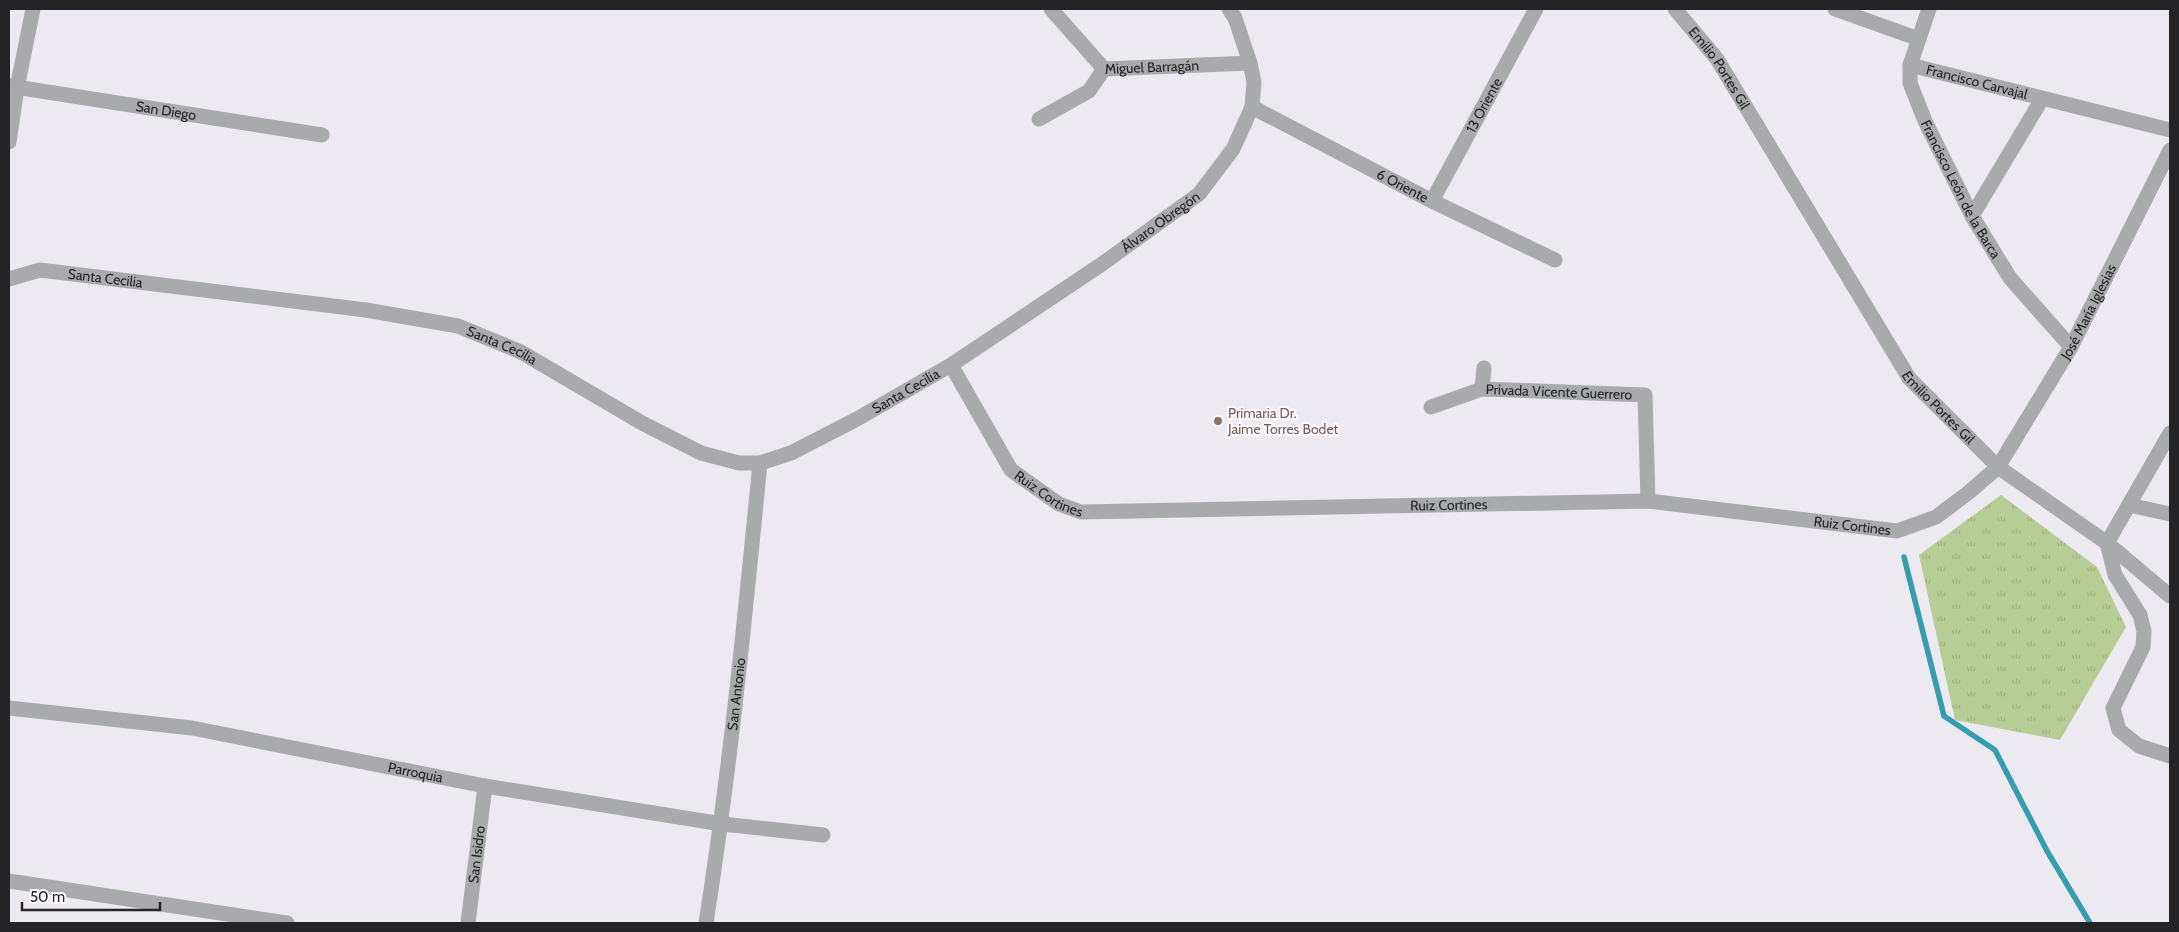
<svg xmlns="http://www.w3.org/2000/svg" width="2179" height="932" viewBox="0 0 2179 932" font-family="Cabin,sans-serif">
<defs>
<pattern id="grass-tufts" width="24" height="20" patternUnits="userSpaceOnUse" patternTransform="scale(1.25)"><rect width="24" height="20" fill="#b7cd96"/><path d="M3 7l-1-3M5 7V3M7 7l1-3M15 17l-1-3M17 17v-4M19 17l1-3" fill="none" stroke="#9db081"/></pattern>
</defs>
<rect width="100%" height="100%" fill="#eceaf0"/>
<path fill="url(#grass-tufts)" d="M2001 495 2097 567 2126 627 2060 740 1955 720 1919 555Z"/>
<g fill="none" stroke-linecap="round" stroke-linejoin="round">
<path stroke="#359dad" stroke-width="5.5" d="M1904 557 1944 716 1995 750 2047 851 2090 923"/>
<g stroke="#a8aaac" stroke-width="15">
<path d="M1051 9 1104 69"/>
<path id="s1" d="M1675 9 1717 59 1909 378 1998 467 2107 543 2170 596"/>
<path d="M1835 9 1919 39"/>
<path id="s2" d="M1929 9 1910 65V83L1925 121 1972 216 2010 278 2071 347"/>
<path id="s3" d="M1910 65 2170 130"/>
<path id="s4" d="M1104 69 1250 63"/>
<path id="s5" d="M9 86 322 135"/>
<path id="s6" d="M1252 107 1432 201 1555 260"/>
<path d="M1039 119 1089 91 1104 69"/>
<path d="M9 142 17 88 33 9"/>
<path id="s7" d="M1432 201 1536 9"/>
<path d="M1972 216 2042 99"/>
<path id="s8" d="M9 279 40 270 366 310 458 326 521 352 642 423 701 453 739 463H760L791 453 857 419 951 365 1102 264 1199 194 1233 149 1252 107 1254 82 1250 63 1235 18 1229 9"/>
<path id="s9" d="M951 365 1011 470 1059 504 1081 512 1648 501 1897 531 1936 517 1968 493 1998 467 2071 347 2170 150"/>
<path d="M1482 389 1484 368"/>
<path id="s10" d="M1431 407 1482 389 1645 395 1648 501"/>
<path d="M2129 505 2170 514"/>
<path d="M2107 543 2115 575 2140 615 2144 631 2143 647 2113 708 2119 730 2139 746 2170 756"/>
<path d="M2107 543 2170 433"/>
<path id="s11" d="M9 708 192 728 485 786 722 824 823 835"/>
<path d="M9 881 287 923"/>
<path id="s12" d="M468 923 485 786"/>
<path id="s13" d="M706 923C730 770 745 617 760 463"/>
</g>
</g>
<circle fill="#8d6e63" stroke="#faf8fe" stroke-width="2" cx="1218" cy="421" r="5"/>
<g text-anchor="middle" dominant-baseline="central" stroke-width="4.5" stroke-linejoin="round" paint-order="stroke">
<g font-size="14" fill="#242325" stroke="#faf8fe">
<text stroke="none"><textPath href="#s4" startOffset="48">Miguel Barragán</textPath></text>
<text stroke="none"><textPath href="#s1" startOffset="74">Emilio Portes Gil</textPath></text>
<text stroke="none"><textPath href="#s3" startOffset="69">Francisco Carvajal</textPath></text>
<text stroke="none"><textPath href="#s7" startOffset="109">13 Oriente</textPath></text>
<text stroke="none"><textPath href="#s5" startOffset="159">San Diego</textPath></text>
<text stroke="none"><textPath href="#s6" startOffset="170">6 Oriente</textPath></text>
<text stroke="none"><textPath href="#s2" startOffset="195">Francisco León de la Barca</textPath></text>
<text stroke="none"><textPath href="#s8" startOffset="1258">Álvaro Obregón</textPath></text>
<text stroke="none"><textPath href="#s8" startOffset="98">Santa Cecilia</textPath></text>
<text stroke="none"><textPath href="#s9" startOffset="1322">José María Iglesias</textPath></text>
<text stroke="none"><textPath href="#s8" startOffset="502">Santa Cecilia</textPath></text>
<text stroke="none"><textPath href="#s8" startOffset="952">Santa Cecilia</textPath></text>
<text stroke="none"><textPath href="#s10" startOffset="131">Privada Vicente Guerrero</textPath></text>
<text stroke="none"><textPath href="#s1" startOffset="479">Emilio Portes Gil</textPath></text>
<text stroke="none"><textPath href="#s9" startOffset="166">Ruiz Cortines</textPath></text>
<text stroke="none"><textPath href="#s9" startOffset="571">Ruiz Cortines</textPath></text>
<text stroke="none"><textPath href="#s9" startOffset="976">Ruiz Cortines</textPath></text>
<text stroke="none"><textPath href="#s13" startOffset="231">San Antonio</textPath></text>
<text stroke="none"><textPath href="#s11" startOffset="412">Parroquia</textPath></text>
<text stroke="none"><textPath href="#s12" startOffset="69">San Isidro</textPath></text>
</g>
<g font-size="14" fill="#785e54" stroke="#faf8fe" text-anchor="start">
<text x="1228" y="413">Primaria Dr.<tspan x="1228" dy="16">Jaime Torres Bodet</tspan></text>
</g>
</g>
<rect width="2179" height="932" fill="none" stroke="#242325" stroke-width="20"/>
<path d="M22 902v8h138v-8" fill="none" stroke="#242325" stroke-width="2.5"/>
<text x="30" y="902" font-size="15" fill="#242325" stroke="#faf8fe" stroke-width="4" paint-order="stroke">50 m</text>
</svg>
